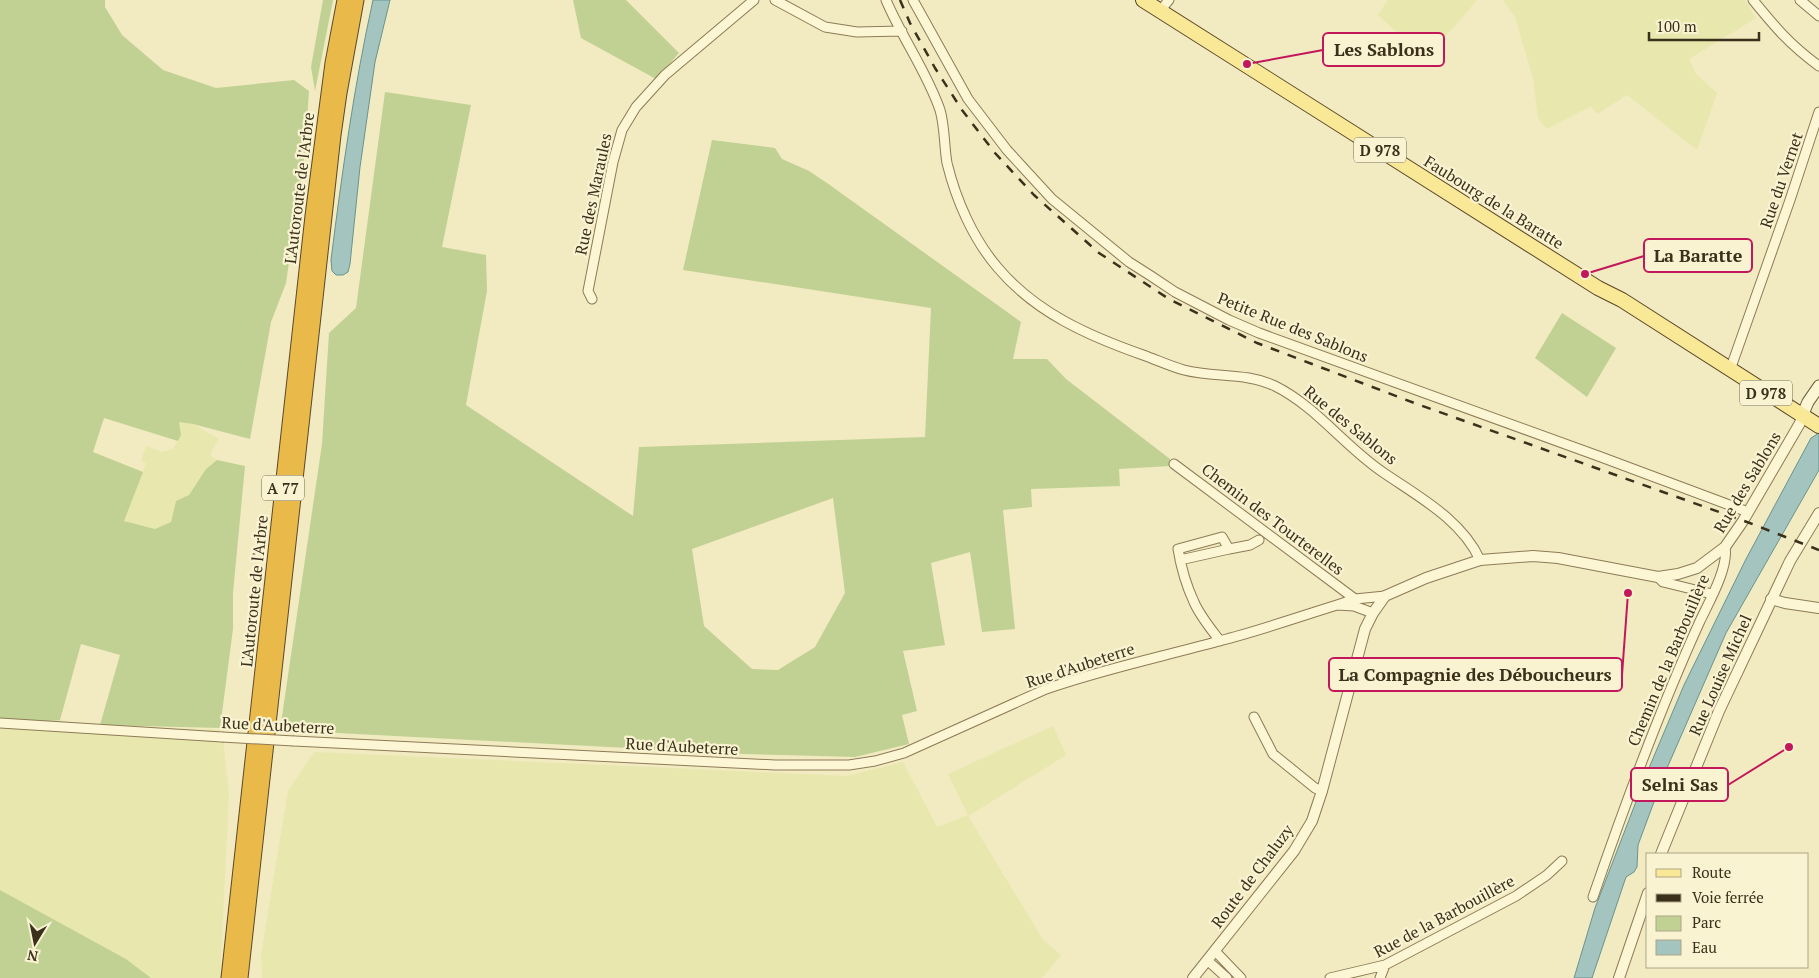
<svg xmlns="http://www.w3.org/2000/svg" width="1819" height="978" viewBox="0 0 1819 978" font-family="'PT Serif',serif">
<rect width="100%" height="100%" fill="#f2eac0"/>
<path fill="#e8e7ad" d="M1388 0H1477L1426 59 1378 15Z
M1503 0H1745L1756 18 1689 59 1696 74 1717 93 1697 150 1627 95 1597 114 1591 106 1547 129 1538 118 1533 78 1515 17Z
M178 422 193 424 218 439 210 455 217 460 206 469 189 495 176 501 171 522 155 529 124 521 146 463 141 461 146 446 162 452 173 449 181 435Z
M0 720 39 722 60 720 65 722 100 725 222 730 229 793 220 978H151L126 959 0 890Z
M1053 726 1066 755 968 816 1043 940 1061 955 1042 978H262L261 955 288 791 314 752 847 776 903 762 937 827 968 815 948 774Z"/>
<path fill="#c1d193" fill-rule="evenodd" d="M0 0H105V7L122 35 163 70 216 88 294 80 309 91 305 152 286 283 271 322 250 439 193 424 179 422 181 435 178 441 104 418 93 452 143 472 124 521 155 529 171 522 176 501 189 495 206 469 217 460 245 466 233 593V629L220 728 100 725 120 655 81 644 60 720 39 722 0 720Z
M323 0H333L315 91 311 67Z
M573 0H626L679 53 656 79 581 38Z
M385 92 471 105 442 247 486 255 487 291 466 405 633 516 639 447 925 437 931 308 683 270 712 140 775 148 782 159 809 171 827 183 1021 322 1013 359H1047L1066 379 1170 459V466L1119 469 1120 486 1031 489 1032 507 1003 510 1015 629 982 632 970 552 931 563 945 645 903 651 917 711 902 715 909 744 855 757 744 754 280 730 322 444 329 333 356 308ZM833 498 845 593 815 647 778 670 752 669 704 626 692 549Z
M1562 313 1616 348 1587 397 1535 358Z
M0 890 126 959 151 978H0Z"/>
<path fill="#a4c4bf" stroke="#69938f" d="M373 0H390L375 62 360 167 350 264 348 272 343 275H336L332 271 331 260C342 173 354 86 373 0Z
M1819 431V470L1726 633 1664 775 1638 845 1637 867 1634 872 1626 877 1592 978H1574L1595 908 1649 768 1684 685 1746 559 1811 438 1816 435Z"/>
<g fill="none" stroke-linecap="round" stroke-linejoin="round">
<defs>
<path id="minor" d="M775 0 825 27 857 32 902 31
M886 0C902 38 927 72 940 110 945 127 944 146 947 163 956 200 973 239 998 268 1036 313 1089 336 1143 355 1157 360 1170 366 1184 370 1214 378 1246 372 1275 386 1317 407 1345 447 1384 473 1419 497 1462 520 1480 560
M913 0 968 99 1007 150 1052 199 1129 262 1151 276 1175 292 1229 320 1259 333 1601 457 1748 512
M1753 0C1775 27 1790 45 1819 66
M1800 0 1819 16
M1160 11 1169 0
M592 299 588 291 613 162 622 130 636 107 665 75 754 0
M1730 370 1790 200 1819 112
M1174 464 1355 599
M1229 549 1250 545 1259 540
M1180 560 1229 549 1222 537 1178 549C1181 567 1186 585 1194 602 1200 616 1211 629 1220 641
M1658 577 1663 582 1712 594
M1373 613 1354 606 1337 605 1355 599 1385 596
M1254 717 1273 754 1315 788 1322 791
M0 723 222 737
M294 741 775 765H849L875 761 904 753 1046 689C1103 669 1161 657 1219 641 1259 631 1298 617 1337 605
M1593 897C1625 804 1659 711 1700 621 1709 602 1729 567 1725 547
M1215 951 1241 978
M1207 960 1227 978
M1330 978 1385 965 1516 896 1547 875 1562 861
M1380 978 1385 965"/>
<path id="tertiary" d="M1771 599 1785 603 1819 608
M1661 854 1719 711 1790 561 1819 513
M1193 978 1294 851 1312 821 1322 791 1365 629 1373 613 1385 596 1426 578 1480 560 1533 556 1558 558 1658 577 1678 574 1697 568 1725 547 1743 521 1800 423 1802 416
M1619 978 1648 893"/>
<path id="secondary" d="M1802 416 1808 402 1819 386"/>
<path id="primary" d="M1143 0 1598 288 1622 300 1819 426"/>
<path id="motorway" d="M229 978 313 216 333 63 345 0
M240 978 333 135 339 93 356 0"/>
</defs>
<use href="#minor" stroke="#8d7b56" stroke-width="11"/>
<use href="#tertiary" stroke="#8d7b56" stroke-width="12"/>
<use href="#secondary" stroke="#6f5c3a" stroke-width="13"/>
<use href="#primary" stroke="#5a482b" stroke-width="16"/>
<use href="#motorway" stroke="#5a482b" stroke-width="17"/>
<use href="#minor" stroke="#fcf6d5" stroke-width="9"/>
<use href="#tertiary" stroke="#fcf6d5" stroke-width="10"/>
<use href="#secondary" stroke="#fcf6d5" stroke-width="11"/>
<use href="#primary" stroke="#f9e895" stroke-width="14"/>
<use href="#motorway" stroke="#e9ba49" stroke-width="15"/>
<path stroke="#3b301c" stroke-width="2.5" stroke-dasharray="9 9" stroke-linecap="butt" d="M900 0 910 23 935 68 962 110 995 153 1034 195 1099 253 1169 299 1257 343 1417 404 1747 522 1819 550"/>
<defs>
<path id="minor-bridge" d="M222 737 294 741"/>
</defs>
<use href="#minor-bridge" stroke="#8d7b56" stroke-width="11" stroke-linecap="butt"/>
<use href="#minor-bridge" stroke="#fcf6d5" stroke-width="9"/>
</g>
<g text-anchor="middle" dominant-baseline="central" stroke-width="4.5" stroke-linejoin="round" paint-order="stroke">
<g fill="#f9f3d1" stroke="#746a52" stroke-width="1">
<rect x="1354" y="137.5" width="52" height="25" rx="4"/>
<rect x="1740" y="380.5" width="52" height="25" rx="4"/>
<rect x="262" y="475.5" width="42" height="25" rx="4"/>
</g>
<g font-size="15" font-weight="bold" fill="#3b301c">
<text x="1380" y="150">D 978</text>
<text x="1766" y="393">D 978</text>
<text x="283" y="488">A 77</text>
</g>
<g font-size="16" fill="#3b301c" stroke="#f9f3d1">
<text transform="translate(1781 180) rotate(-71)">Rue du Vernet</text>
<text transform="translate(299 188) rotate(-83)">L'Autoroute de l'Arbre</text>
<text transform="translate(593 194) rotate(-78)">Rue des Maraules</text>
<text transform="translate(1494 202) rotate(32)">Faubourg de la Baratte</text>
<text transform="translate(1293 327) rotate(22)">Petite Rue des Sablons</text>
<text transform="translate(1351 425) rotate(39)">Rue des Sablons</text>
<text transform="translate(1747 482) rotate(-59)">Rue des Sablons</text>
<text transform="translate(1273 519) rotate(37)">Chemin des Tourterelles</text>
<text transform="translate(254 591) rotate(-84)">L'Autoroute de l'Arbre</text>
<text transform="translate(1668 660) rotate(-67)">Chemin de la Barbouillère</text>
<text transform="translate(1080 665) rotate(-18)">Rue d'Aubeterre</text>
<text transform="translate(1720 675) rotate(-66)">Rue Louise Michel</text>
<text transform="translate(278 725) rotate(3)">Rue d'Aubeterre</text>
<text transform="translate(682 746) rotate(3)">Rue d'Aubeterre</text>
<text transform="translate(1252 876) rotate(-53)">Route de Chaluzy</text>
<text transform="translate(1444 916) rotate(-28)">Rue de la Barbouillère</text>
</g>
</g>
<path fill="none" stroke="#c2185b" stroke-width="2" d="M1247 64L1323 50M1585 274L1644 256M1628 593L1622 675M1789 747L1728 785"/>
<g fill="#c2185b" stroke="#f9f3d1" stroke-width="2">
<circle cx="1247" cy="64" r="5"/>
<circle cx="1585" cy="274" r="5"/>
<circle cx="1628" cy="593" r="5"/>
<circle cx="1789" cy="747" r="5"/>
</g>
<g fill="#f9f3d1" stroke="#c2185b" stroke-width="2">
<rect x="1323" y="33" width="121" height="33" rx="5"/>
<rect x="1644" y="239" width="108" height="33" rx="5"/>
<rect x="1329" y="658" width="293" height="33" rx="5"/>
<rect x="1631" y="768" width="97" height="33" rx="5"/>
</g>
<g font-size="18" text-anchor="middle" font-weight="bold" fill="#3b301c">
<text x="1384" y="56">Les Sablons</text>
<text x="1698" y="262">La Baratte</text>
<text x="1475" y="681">La Compagnie des Déboucheurs</text>
<text x="1680" y="791">Selni Sas</text>
</g>
<rect x="1646" y="853" width="162" height="115" fill="#f9f3d1" stroke="#ada589"/>
<rect x="1656" y="869" width="25" height="8" fill="#f9e895" stroke="#ada589"/>
<text x="1692" y="878" font-size="15" fill="#3b301c">Route</text>
<rect x="1656" y="894" width="25" height="8" fill="#3b301c" stroke="#ada589"/>
<text x="1692" y="903" font-size="15" fill="#3b301c">Voie ferrée</text>
<rect x="1656" y="916" width="25" height="15" fill="#c1d193" stroke="#ada589"/>
<text x="1692" y="928" font-size="15" fill="#3b301c">Parc</text>
<rect x="1656" y="940" width="25" height="15" fill="#a4c4bf" stroke="#ada589"/>
<text x="1692" y="953" font-size="15" fill="#3b301c">Eau</text>
<g transform="translate(35 943) rotate(190)" stroke="#f9f3d1" stroke-width="4" paint-order="stroke">
<path d="M0-4L9 19L0 12L-9 19Z" fill="#3b301c"/>
<text y="-8" font-size="14" font-weight="bold" text-anchor="middle" fill="#3b301c">N</text>
</g>
<path d="M1649 32v8h110v-8" fill="none" stroke="#3b301c" stroke-width="2.5"/>
<text x="1656" y="32" font-size="15" fill="#3b301c" stroke="#f9f3d1" stroke-width="4" paint-order="stroke">100 m</text>
</svg>
